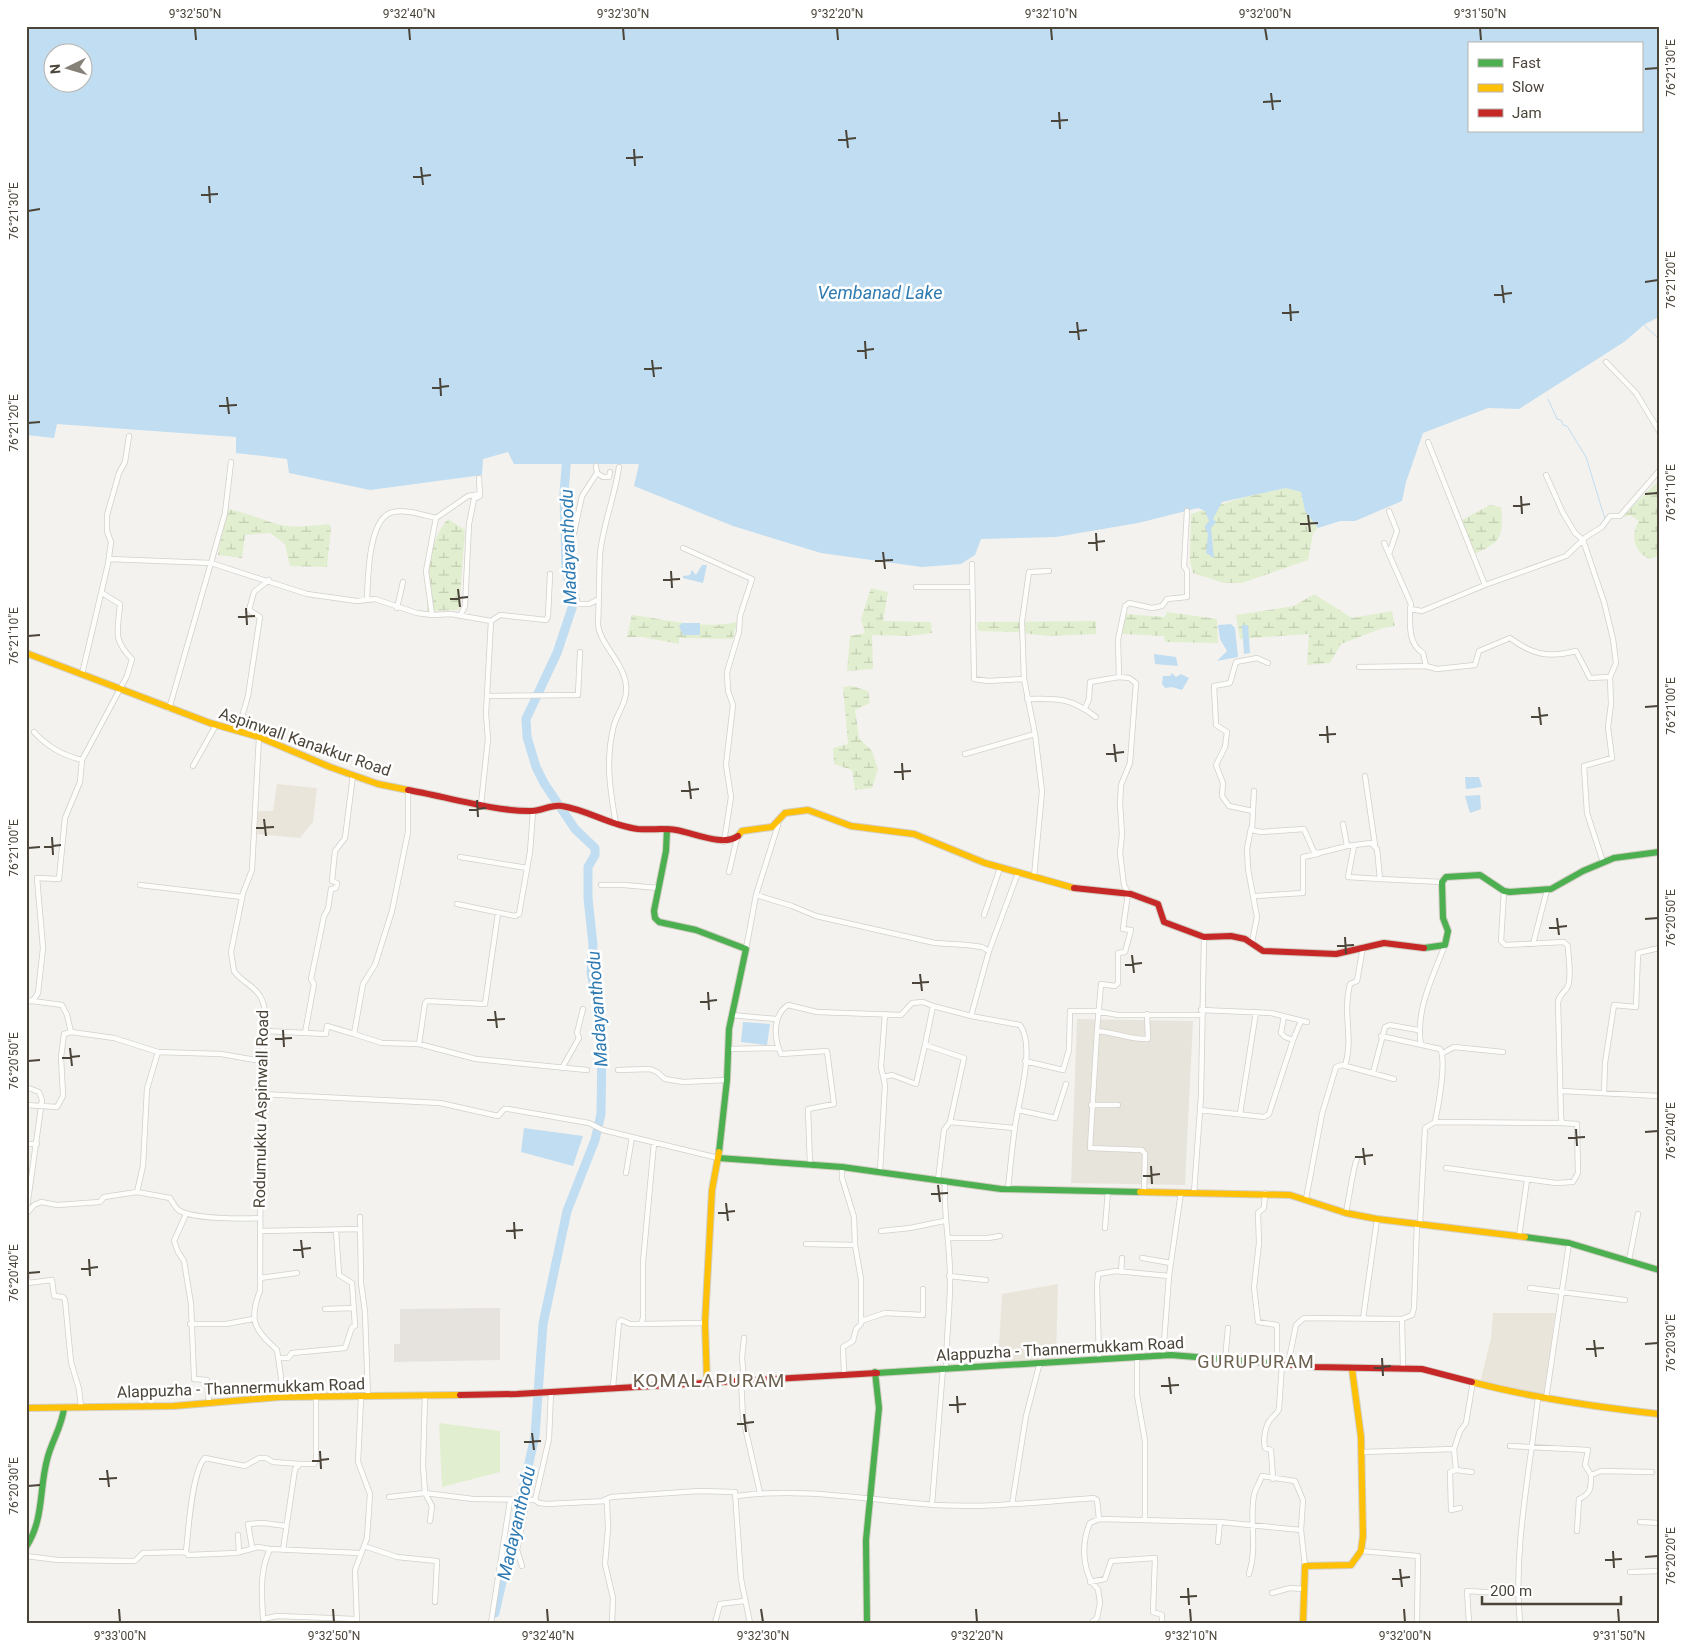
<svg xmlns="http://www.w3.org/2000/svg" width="1685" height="1649" viewBox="0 0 1685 1649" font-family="Roboto,sans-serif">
<defs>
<pattern id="wetland-marsh" width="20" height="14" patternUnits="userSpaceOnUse" patternTransform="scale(1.25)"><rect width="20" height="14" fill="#e1eecf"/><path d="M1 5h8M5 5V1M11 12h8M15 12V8" fill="none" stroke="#c3cdb2"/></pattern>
</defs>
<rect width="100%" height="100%" fill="#f4f2ee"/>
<path fill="#e7e4dc" d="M1077 1019 1193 1021 1185 1185 1071 1183Z"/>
<path fill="#e6e2de" d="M500 1308V1360L394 1362V1344H400V1309Z"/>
<path fill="#eae5da" d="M277 784 317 788 313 822 300 838 256 834 258 811H273Z
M1058 1284 1056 1359 998 1362 1002 1294Z
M1493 1313H1555L1545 1396 1480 1383 1491 1338Z"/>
<path fill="url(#wetland-marsh)" d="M1657 482 1659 556 1650 559C1633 551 1630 536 1639 521L1630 515 1625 517 1624 515Z
M1286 488 1301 492 1305 511 1318 528 1313 533 1308 560 1242 583H1224L1193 573 1190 561 1191 514 1241 498Z
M1490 505 1501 507C1504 536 1501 543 1474 554L1462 520Z
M225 509C242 511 255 517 270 522 290 529 309 526 329 524L331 528 327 567 290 566 285 544 270 533 245 535 242 558 218 555Z
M448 519 465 530 459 610 427 611C429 580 425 545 448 519Z
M871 588 888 592 883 621 931 622 932 633 908 636 872 635 873 669 847 671 850 636 865 633 861 619Z
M1314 594 1352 618 1392 611 1395 626C1377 628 1359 638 1341 644L1330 663 1307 665 1309 634 1240 639 1236 615 1294 606Z
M1167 612 1217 619 1218 643 1165 642 1164 636 1122 634 1126 614 1165 617Z
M632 615C665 619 704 630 737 622L733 639 679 638V644L642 637H627Z
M1096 621V634L1047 636 1016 632 978 631 977 622Z
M852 686 868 691 870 703 855 710 859 738 872 751 878 769 872 788 855 790 852 770 834 764 833 748 848 744 843 687Z"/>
<path fill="#e1eecf" d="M439 1423 500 1431V1472L442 1487Z"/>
<path fill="#c0ddf1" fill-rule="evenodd" d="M26 26H1659V317L1645 324 1624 342 1519 409 1488 408 1423 433 1406 482 1402 501 1355 521H1340L1318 528 1305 511 1301 492 1286 488 1222 502 1213 519 1216 522 1211 528 1214 558 1206 553 1208 535 1205 526 1209 521 1205 511 1198 508 1138 523 1056 537 981 539 975 555 961 564 922 567 821 553 733 526 634 486 639 464H514L508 452 483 459 482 475 370 490 289 473 287 459 236 453V437L57 424 54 438 26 435ZM1469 44H1641V131H1469ZM52 52H82V82H52Z
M702 565H707L703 583 683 578V576L690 575 692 570 696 575Z
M682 623H700V635H683L679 626Z
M1231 624 1235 628 1238 657 1217 661 1227 651 1220 639 1218 625Z
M1242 625H1248L1250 653 1244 654Z
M1154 654 1176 657 1178 666 1155 664Z
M1172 673 1176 677 1181 674 1189 678 1182 690 1172 687 1165 688 1162 684 1163 676H1170Z
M1465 777H1479L1482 787 1466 789Z
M1480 795 1481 809 1470 813 1465 796Z
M743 1022 770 1024 767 1045 741 1042Z
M524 1128 583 1136 573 1166 521 1152Z"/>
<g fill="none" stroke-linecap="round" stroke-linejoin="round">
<path stroke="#c0ddf1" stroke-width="1" d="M1643 324 1659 339
M1548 399 1557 419 1561 420 1563 425 1567 426 1586 457 1605 519"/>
<path stroke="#c0ddf1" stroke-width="9" d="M495 1613 535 1436 543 1324 567 1211 595 1140 601 1114 602 1043 598 1003 591 973 593 945 588 898V867L595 855V848L575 829 544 783 536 767 527 737 526 719 557 653 573 605 566 568 564 493 567 454"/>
<defs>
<path id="street" d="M1606 362 1636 393 1659 431
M1428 442 1485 585 1566 556 1586 537 1602 527 1610 516H1620L1659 471
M596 466 597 473 582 496 572 542V580L578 604H589L599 599
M597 473 603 477H609L610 472
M1546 475 1563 513 1575 533 1583 540 1604 602 1613 639 1616 663 1610 677 1611 704 1608 727 1612 758 1584 766 1587 813 1603 862
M1389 511 1397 531 1389 554
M1384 543 1411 604 1410 609 1422 611 1485 585
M683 548 752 579 740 616 739 632 727 672 728 691 733 705 726 765 731 797 724 842
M109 559 211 563 225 513 231 462
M972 564 974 679 988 681 1024 679 1035 734 1042 791 1034 877
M916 587H972
M367 600C368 579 368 517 393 512 406 509 423 515 436 518L468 496 480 494
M397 608 403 582
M1410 609C1410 625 1408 644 1423 653L1426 666 1437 669 1475 665 1479 651 1510 638C1533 655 1548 658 1576 651L1590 678 1610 677
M432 615 426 571 436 518
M460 616 465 606 469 524 474 499 480 496 479 478
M491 621 500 615 546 620 548 617 550 574
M1359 667 1426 666
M82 674 108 564 111 542 107 531V515L119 473 125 462 129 436
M1024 679 1022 621 1029 572 1049 571
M487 696 578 695 580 652
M1027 699C1058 698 1071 698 1096 717
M1085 708 1089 699 1090 682 1119 677
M169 709 211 563 307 594 357 601 375 599 417 613 432 615 451 614 491 621 486 714 488 739 481 804
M238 731 248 696 260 617 249 610 254 592 269 580
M34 732C48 747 62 755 82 760
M259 737 252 870 243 893 231 952 234 971C240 980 250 984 257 992 272 1008 263 1041 261 1061L260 1291C248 1321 255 1330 277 1350L281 1377 280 1397
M965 754 1035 734
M193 766 216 725
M1365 776 1375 845
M408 790V832L392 911 375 965 363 984 354 1034 382 1043 419 1044 476 1059 587 1070
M1254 791 1252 830 1261 832 1304 829 1314 852 1319 853 1347 846 1371 843 1377 849 1380 879 1442 882
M1253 811 1229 806 1222 796 1223 783 1216 765 1225 747 1227 732 1216 725 1214 686 1230 683 1236 662 1257 658 1268 663
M616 824C610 790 605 760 614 725 618 712 628 700 626 685 624 663 599 643 598 624 599 600 599 577 600 554 603 524 615 496 619 467
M1343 824 1347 846
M1251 828 1247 849 1248 869 1257 917 1252 942
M1354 846 1348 877 1380 879
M460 857 527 868
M729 872 737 838
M140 885 242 897
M601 885H624L658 888
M756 895 792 906 816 916 935 943 967 945 982 947 989 951
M1255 896 1303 893V857L1318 854
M457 904 515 916 519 914 530 852 533 811
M984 915 1000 868
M1533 944 1547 890
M746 949 756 895 778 825
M32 1001 62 1005 67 1015 71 1032 114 1038 158 1052
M26 1003 34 999 38 993 43 948 37 878 59 879 65 818 80 782 82 760 127 676 132 659C112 639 118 631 120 604L102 593
M1201 1010 1271 1013 1307 1022
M1147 1014 1148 1039C1130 1040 1115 1032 1097 1031L1101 984 1115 986 1118 983V953L1125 952 1131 930 1123 929 1128 893 1124 885 1120 853 1122 834 1120 804 1121 785 1130 763 1136 683 1129 678 1119 677 1118 640 1125 606 1129 603 1152 608 1162 606 1167 599 1187 597V571L1184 566 1187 511
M731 1015 776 1019
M971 1016 1020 1025C1036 1047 1018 1102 1015 1127 1012 1148 1010 1169 1008 1189
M265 1031 326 1034 327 1026 354 1034
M1097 1031 1090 1148 1142 1150 1145 1154 1144 1192
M305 1033 314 984 311 979 324 916 328 909 331 889 336 888 337 883 332 881 335 851 345 838 353 775
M1381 1036 1440 1049C1447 1060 1438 1108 1435 1122L1425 1128 1420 1224
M1293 1040 1301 1021
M419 1044 425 1003 427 1001 485 1004 498 913
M1421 1045C1415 1011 1433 976 1445 945
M728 1049 778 1048
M1443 1053 1454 1047 1503 1052
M1025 1061 1063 1070 1069 1050 1070 1011H1096L1118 1015H1202
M1345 1066C1354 1038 1342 1014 1350 984L1357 981 1363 947
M562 1068 579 1038 577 1033 583 1009
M618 1070 650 1069 657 1072 665 1079 683 1082 727 1080
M1373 1073 1385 1027 1390 1025 1418 1030
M883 1077 892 1075 916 1084 925 1045
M26 1087 39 1092 42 1100 26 1215
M1561 1091 1659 1096
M1604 1093 1605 1063 1614 1005 1636 1007 1638 953 1659 948
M261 1094 440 1103 498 1116 504 1109H508L589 1123 603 1130 718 1158
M26 1105 57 1107 63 1096 61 1057 64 1034 71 1032
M1091 1105H1118
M1018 1110 1055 1118 1066 1084
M1200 1110 1264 1117 1269 1114 1293 1040 1285 1037 1281 1033 1284 1016
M1240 1114 1256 1012
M950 1122 1014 1128
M1435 1122 1562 1123
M26 1144H37
M810 1165 808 1109 834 1104 827 1051 781 1054C774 1038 772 1016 788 1005L817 1012 901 1015 912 1003 923 1002 933 1006
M842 1167V1178L854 1217 855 1245 861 1279V1324L856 1329 853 1341 843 1347 844 1374
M1446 1168 1556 1183 1573 1182 1578 1173 1577 1124 1562 1123 1561 1117 1558 1002C1559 994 1565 993 1568 986 1572 975 1568 958 1568 946L1564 942 1505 945 1501 941 1504 891
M880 1172 885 1085 881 1067 885 1014
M626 1173 632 1137
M938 1180 944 1130 950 1122 964 1058 925 1045 933 1006 971 1016 989 951 1018 873
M945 1180C943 1215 951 1249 950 1283 950 1311 946 1339 946 1368
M1194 1193 1201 1096 1204 937
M1265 1193 1264 1208 1258 1213 1259 1243 1254 1287 1258 1322 1277 1325V1363
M1306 1199 1322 1114 1336 1067 1342 1065 1394 1079
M27 1213 34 1205 41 1202 57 1205 100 1202 104 1197 137 1192
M1346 1213C1348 1203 1354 1163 1357 1159
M186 1214 174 1241 178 1252 184 1261 191 1304 194 1377V1379L207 1380 209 1402
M360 1217 361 1283 365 1312 368 1397
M260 1218C242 1219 195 1219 180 1211 176 1209 173 1203 170 1198L137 1192 143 1166 147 1089 158 1052 221 1054 261 1061
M1105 1228 1108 1191
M260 1231 360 1229
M881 1231 910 1228 944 1221
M1519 1237 1527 1180
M948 1238H988L1000 1236
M806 1244 855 1245
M1142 1258 1171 1263
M1629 1260 1638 1214
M26 1272 28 1283 52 1280 54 1296 63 1297 65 1300 71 1362 79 1389 81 1407
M1121 1272 1122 1258
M949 1276 986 1280
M260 1278 297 1273
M1530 1288 1625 1300
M325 1309 354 1308
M1363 1319 1377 1219
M1402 1319 1403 1368
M861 1321 885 1313 923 1315V1289
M190 1324H226L253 1319
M641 1324 705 1323
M1163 1356 1169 1276 1181 1192
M1137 1357V1395L1145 1441V1520
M278 1358H288L292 1353 345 1348 352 1327 355 1326 352 1283 339 1275 336 1230
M1099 1358 1097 1286 1098 1274 1116 1271 1169 1276
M1225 1360 1228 1328
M1288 1364 1296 1325 1304 1318 1402 1319 1412 1315 1414 1308 1417 1223
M741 1380 743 1418 760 1493
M744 1380 742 1358 744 1338
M613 1387 619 1322 621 1320 630 1324H641L643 1318V1262L654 1143
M551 1391 549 1439 535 1500 539 1503 547 1504 607 1501 608 1529 605 1564 613 1598 612 1623
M425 1395 423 1465 425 1493 473 1499 535 1500
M1546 1399 1569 1243
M1510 1446 1588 1450 1585 1465 1591 1475 1601 1471 1652 1472
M1362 1452 1454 1449
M300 1464 273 1462 266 1458H259L245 1466 205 1458C192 1470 188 1533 186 1552L188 1555 236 1553 258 1547 270 1549 359 1553
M1456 1470 1450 1472 1451 1510 1460 1508
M1472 1472 1456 1470 1454 1449 1460 1431 1466 1423 1473 1381
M1273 1479 1271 1450 1265 1448C1263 1440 1265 1425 1271 1419 1275 1414 1277 1414 1279 1409L1282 1364
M737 1496C803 1487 868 1500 934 1505 988 1508 1041 1502 1094 1498L1097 1500 1099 1519
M389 1497 425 1493 432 1506 430 1521
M604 1500 611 1497 699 1491 735 1492 741 1579 750 1623
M932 1504 943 1368
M1012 1504 1026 1416 1040 1362
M1640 1522 1659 1523
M1577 1531 1579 1499C1591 1494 1591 1488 1591 1475
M238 1535 239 1552
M1218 1542 1220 1522
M364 1546 397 1557 437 1561 435 1602
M252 1547 248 1524 263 1523 286 1526
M270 1549C259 1572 262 1595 263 1619L277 1616 356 1619
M283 1550 295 1469 300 1464H314L316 1460V1397
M1361 1551 1418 1556 1417 1623
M26 1556 58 1560 135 1561 143 1553 186 1552
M522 1566 517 1550 527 1500
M1630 1572 1659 1571
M1249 1574C1258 1546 1249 1522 1254 1495 1255 1489 1260 1482 1262 1476L1295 1481 1303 1500 1301 1530
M1090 1582 1105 1579 1111 1561 1155 1558 1153 1612 1162 1615V1623
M1272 1593 1290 1588 1304 1589
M357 1623 355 1570 367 1538 370 1494 358 1462 361 1398
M491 1623 510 1501
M715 1623 720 1604 744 1601
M1091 1623 1097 1618 1100 1603 1098 1589C1082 1575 1081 1543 1090 1523L1099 1519 1220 1522 1301 1530 1305 1566
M1469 1623 1467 1591 1517 1594
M1520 1623C1513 1547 1530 1472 1538 1397"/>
<path id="fast" d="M667 829 666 851 654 911 655 918 659 922 696 930 746 949 729 1029 727 1080 719 1152
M1424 948 1445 945 1448 931 1443 918 1442 882 1446 877 1480 875 1504 891 1510 892 1551 889 1583 871 1614 858 1659 852
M718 1158 842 1167 1001 1189 1140 1192
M1525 1237 1569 1243 1659 1270
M877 1373 1171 1355 1272 1363
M26 1547C44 1520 39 1490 47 1460 51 1442 62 1427 64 1408
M867 1623 866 1540 879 1408 875 1372"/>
<path id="slow" d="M26 653 210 723 259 737 330 767 378 784 408 790
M738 836 742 831 772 827 785 813 808 810 851 826 914 834 985 863 1074 888
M1140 1192 1290 1195 1346 1213 1377 1219 1525 1237
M707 1382 705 1323 712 1190 719 1152
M1472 1382C1533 1398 1596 1407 1659 1414
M26 1408 174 1406 280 1397 460 1395
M1303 1623 1305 1566 1351 1565 1361 1551 1363 1536 1361 1437 1352 1369"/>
<path id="jam" d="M408 790C443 796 497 812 532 811 542 811 551 804 562 806 588 810 611 826 638 829 651 830 664 828 676 830 694 833 723 847 738 836
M1074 888 1131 894 1158 904 1164 922 1204 937 1231 936 1245 939 1263 951 1336 954 1384 943 1424 948
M1272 1363 1315 1367 1422 1369 1472 1382
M460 1395 517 1394 877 1373"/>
</defs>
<use href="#street" stroke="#d2d0cb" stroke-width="6"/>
<use href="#fast" stroke="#d3cfc5" stroke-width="8"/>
<use href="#slow" stroke="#d3cfc5" stroke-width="8"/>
<use href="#jam" stroke="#d3cfc5" stroke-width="8"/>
<use href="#street" stroke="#fdfdfc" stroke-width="4.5"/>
<use href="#fast" stroke="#4caf50" stroke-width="6"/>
<use href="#slow" stroke="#ffc107" stroke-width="6"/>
<use href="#jam" stroke="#c62828" stroke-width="6"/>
</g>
<path fill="none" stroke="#4b4439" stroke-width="2" d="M195 28 196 40M409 28 410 40M623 28 624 40M837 28 838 40M1051 28 1052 40M1265 28 1267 40M1480 28 1481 40M1645 69 1658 68M1271 93 1273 110M1263 102 1281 101M1059 112 1060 129M1051 121 1068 120M846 130 848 148M838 140 856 138M634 149 635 166M626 158 643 157M421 167 423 185M413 177 431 175M209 186 210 203M201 195 218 194M28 211 40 209M1645 282 1658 280M1502 285 1504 303M1494 295 1512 293M1290 304 1291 321M1282 313 1299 312M1077 322 1079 340M1069 332 1087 330M865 341 866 359M857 351 874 349M652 360 654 377M644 369 662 368M440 378 441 396M432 388 449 386M227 397 229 414M219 406 237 405M28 423 40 422M1645 494 1658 493M1521 496 1522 514M1513 506 1530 504M1308 515 1310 532M1300 524 1318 523M1096 533 1097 551M1088 543 1105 541M883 552 885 569M875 561 893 560M671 571 672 588M663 580 680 579M458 589 460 607M450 599 468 597M246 608 247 625M238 617 255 616M28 636 40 635M1539 707 1541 725M1645 707 1658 706M1531 717 1548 715M1327 726 1328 743M1319 735 1336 734M1114 744 1116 762M1106 754 1124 752M902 763 903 780M894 772 911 771M689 781 691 799M681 791 699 789M477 800 478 817M469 810 486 808M264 819 266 836M256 828 274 827M52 837 53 855M44 847 61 845M28 848 40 847M1557 918 1559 935M1645 919 1658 918M1549 928 1567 926M1345 937 1346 954M1337 946 1354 945M1132 955 1134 973M1125 965 1142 963M920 974 922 991M912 983 929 982M708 992 709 1010M700 1002 717 1000M495 1011 497 1028M487 1020 505 1019M283 1030 284 1047M275 1039 292 1038M70 1048 72 1066M62 1058 80 1056M28 1061 40 1060M1576 1129 1577 1146M1645 1132 1658 1131M1568 1138 1585 1137M1363 1148 1365 1165M1355 1157 1373 1155M1151 1166 1152 1184M1143 1176 1160 1174M938 1185 940 1202M931 1194 948 1193M726 1203 728 1221M718 1213 735 1211M514 1222 515 1239M506 1231 523 1230M301 1240 303 1258M293 1250 311 1248M89 1259 90 1276M81 1269 98 1267M28 1273 40 1272M1594 1340 1596 1357M1645 1344 1658 1343M1586 1349 1604 1348M1382 1358 1383 1376M1374 1368 1391 1366M1169 1377 1171 1394M1161 1386 1179 1385M957 1396 958 1413M949 1405 966 1404M744 1414 746 1432M737 1424 754 1422M532 1433 534 1450M524 1442 541 1441M320 1451 321 1469M312 1461 329 1459M107 1470 109 1487M99 1479 117 1478M28 1486 40 1485M1613 1551 1614 1568M1645 1557 1658 1556M1605 1560 1622 1559M1400 1569 1402 1587M1392 1579 1410 1577M1188 1588 1189 1605M1180 1597 1197 1596M119 1609 120 1622M333 1609 334 1622M547 1609 548 1622M761 1609 763 1622M976 1609 977 1622M1190 1609 1191 1622M1404 1609 1405 1622M1618 1609 1619 1622"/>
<g text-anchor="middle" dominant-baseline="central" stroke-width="5" stroke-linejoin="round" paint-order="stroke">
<g font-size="16" fill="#4b4439" stroke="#fff">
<text transform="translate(305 742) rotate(19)">Aspinwall Kanakkur Road</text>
<text transform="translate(261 1109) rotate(-89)">Rodumukku Aspinwall Road</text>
<text transform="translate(1060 1349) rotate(-3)">Alappuzha - Thannermukkam Road</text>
<text transform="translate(241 1388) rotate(-2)">Alappuzha - Thannermukkam Road</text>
</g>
<g font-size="18" font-style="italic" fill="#2e7ab2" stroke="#fff">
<text x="880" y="292">Vembanad Lake</text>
<text transform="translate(568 547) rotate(-92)">Madayanthodu</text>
<text transform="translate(597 1009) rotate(-94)">Madayanthodu</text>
<text transform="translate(516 1523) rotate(-77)">Madayanthodu</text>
</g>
<g font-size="18" letter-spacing="1" fill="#6e6250" stroke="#fff">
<text x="1256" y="1361">GURUPURAM</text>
</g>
<g font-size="19" letter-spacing="1" fill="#6e6250" stroke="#fff">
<text x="709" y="1380">KOMALAPURAM</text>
</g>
</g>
<rect width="1685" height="1649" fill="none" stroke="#ffffff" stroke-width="55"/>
<rect x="1468" y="42" width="175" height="90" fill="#ffffff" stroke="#b7b4b0"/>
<rect x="1478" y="59" width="25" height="8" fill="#4caf50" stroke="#b7b4b0"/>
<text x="1512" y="68" font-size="15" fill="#4b4439">Fast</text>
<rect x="1478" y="84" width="25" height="8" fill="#ffc107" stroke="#b7b4b0"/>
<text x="1512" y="92" font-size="15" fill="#4b4439">Slow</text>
<rect x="1478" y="109" width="25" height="8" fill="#c62828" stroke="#b7b4b0"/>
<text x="1512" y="118" font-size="15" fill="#4b4439">Jam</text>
<g transform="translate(68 68) rotate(265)"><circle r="24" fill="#ffffff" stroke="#b7b4b0"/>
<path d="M0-4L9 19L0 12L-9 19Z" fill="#868178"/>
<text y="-8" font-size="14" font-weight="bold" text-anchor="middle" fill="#4b4439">N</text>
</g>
<path d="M1482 1596v8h139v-8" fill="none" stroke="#4b4439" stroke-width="2.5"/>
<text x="1490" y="1596" font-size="15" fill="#4b4439" stroke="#ffffff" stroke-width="4" paint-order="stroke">200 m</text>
<rect x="28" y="28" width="1630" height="1594" fill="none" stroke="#4b4439" stroke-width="2"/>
<g font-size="12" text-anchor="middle" fill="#4b4439">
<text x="195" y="18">9°32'50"N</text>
<text x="409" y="18">9°32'40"N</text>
<text x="623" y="18">9°32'30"N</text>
<text x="837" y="18">9°32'20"N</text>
<text x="1051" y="18">9°32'10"N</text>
<text x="1265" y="18">9°32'00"N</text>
<text x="1480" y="18">9°31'50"N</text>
<text transform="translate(1671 68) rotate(-90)" y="4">76°21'30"E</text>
<text transform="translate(14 211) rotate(-90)" y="4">76°21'30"E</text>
<text transform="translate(1671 280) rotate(-90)" y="4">76°21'20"E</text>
<text transform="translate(14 423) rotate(-90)" y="4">76°21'20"E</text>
<text transform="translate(1671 493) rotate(-90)" y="4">76°21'10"E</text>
<text transform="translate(14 636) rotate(-90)" y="4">76°21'10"E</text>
<text transform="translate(1671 706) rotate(-90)" y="4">76°21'00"E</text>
<text transform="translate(14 848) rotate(-90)" y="4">76°21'00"E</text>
<text transform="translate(1671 918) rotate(-90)" y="4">76°20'50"E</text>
<text transform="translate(14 1061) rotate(-90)" y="4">76°20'50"E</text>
<text transform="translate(1671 1131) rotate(-90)" y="4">76°20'40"E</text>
<text transform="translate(14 1273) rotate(-90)" y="4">76°20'40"E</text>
<text transform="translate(1671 1343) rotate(-90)" y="4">76°20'30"E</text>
<text transform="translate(14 1486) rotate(-90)" y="4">76°20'30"E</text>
<text transform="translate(1671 1556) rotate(-90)" y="4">76°20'20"E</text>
<text x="120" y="1640">9°33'00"N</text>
<text x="334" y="1640">9°32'50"N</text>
<text x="548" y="1640">9°32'40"N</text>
<text x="763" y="1640">9°32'30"N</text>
<text x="977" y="1640">9°32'20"N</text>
<text x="1191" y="1640">9°32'10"N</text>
<text x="1405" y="1640">9°32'00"N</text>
<text x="1619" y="1640">9°31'50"N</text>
</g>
</svg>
